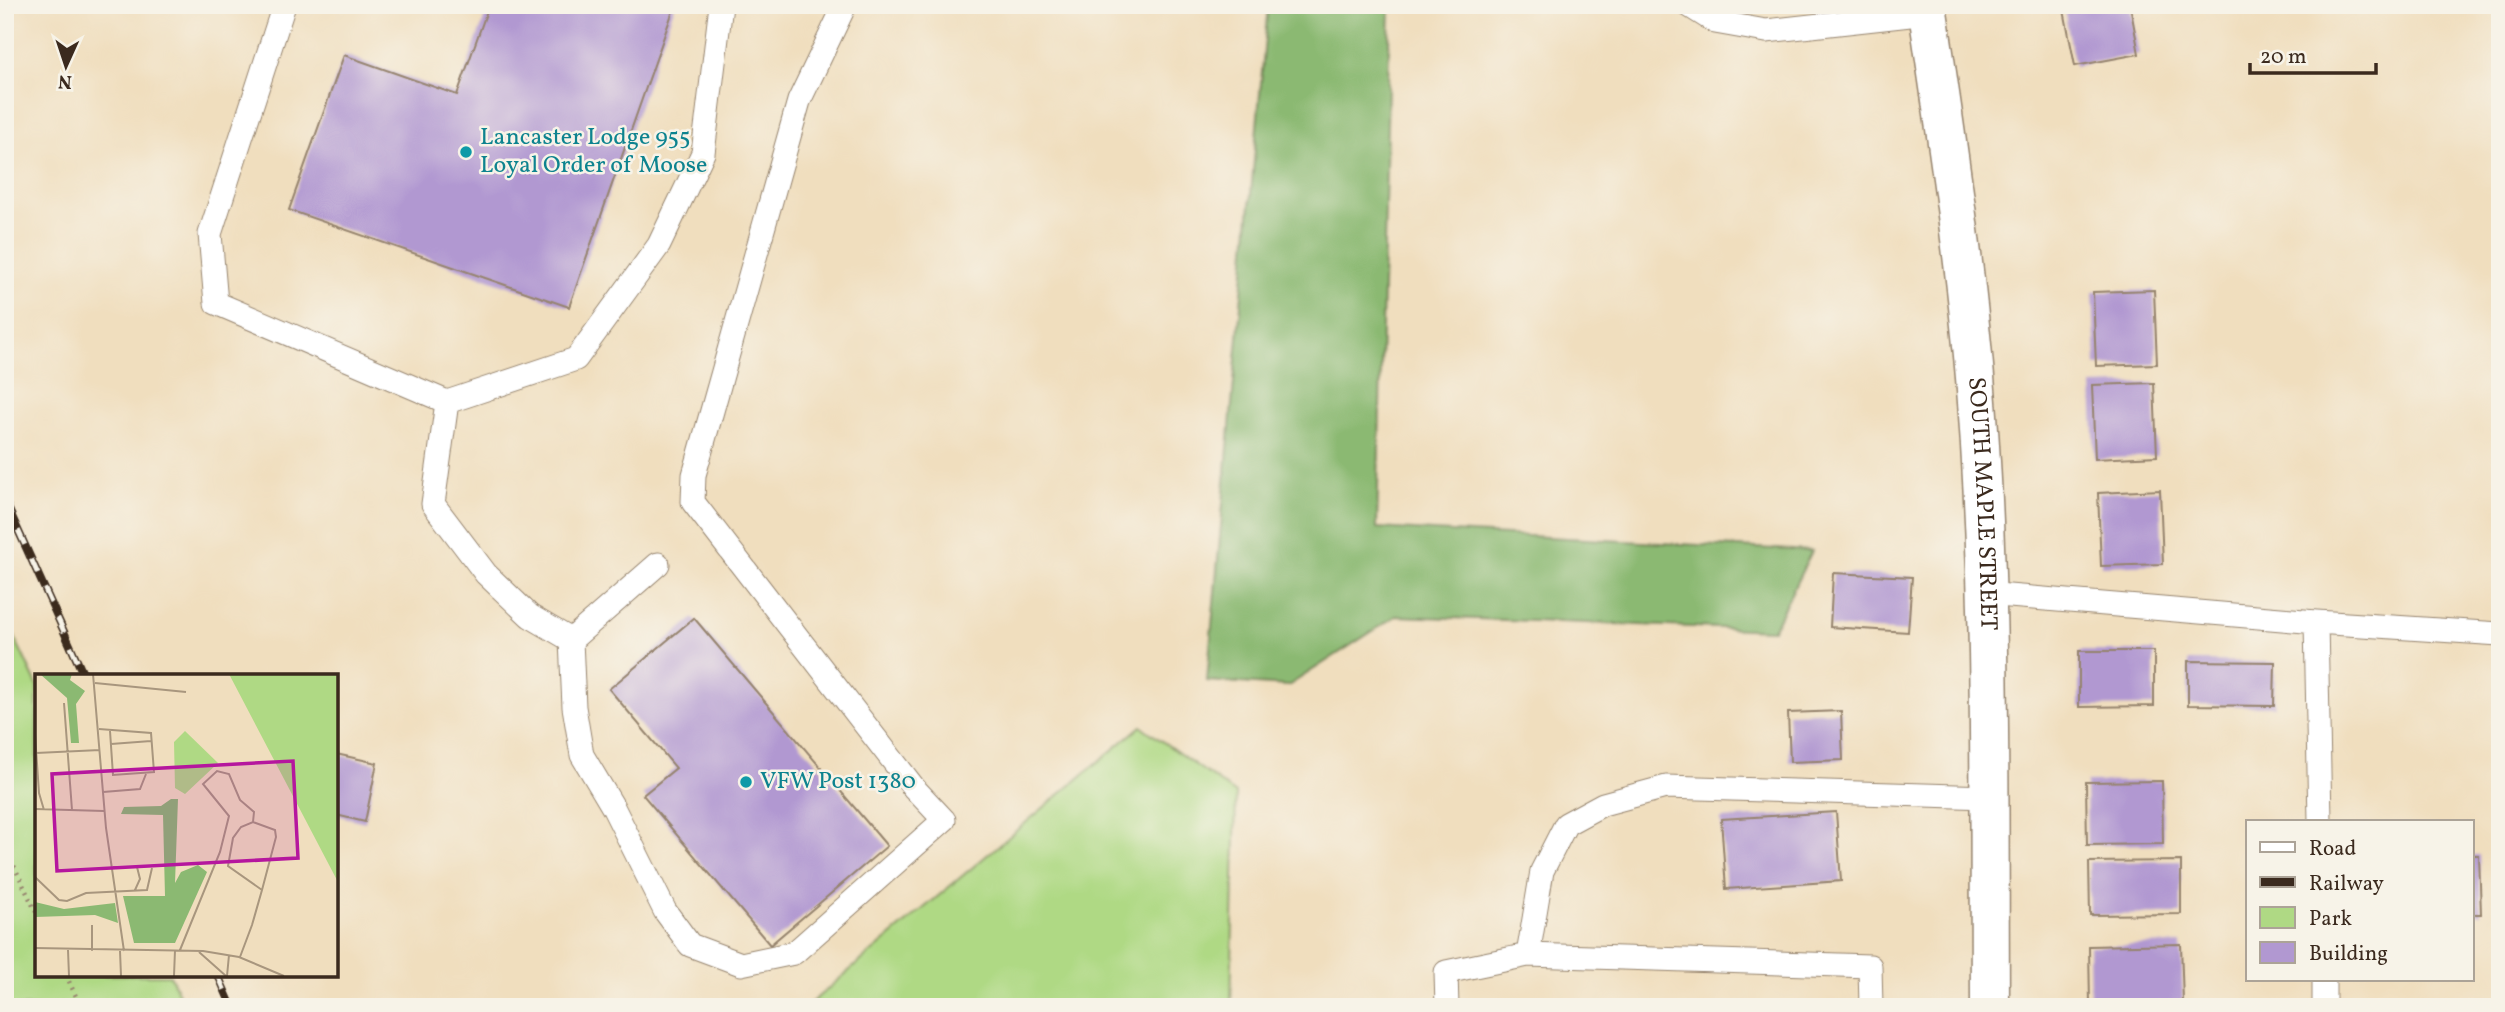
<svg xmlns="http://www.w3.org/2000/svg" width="2505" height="1012" viewBox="0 0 2505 1012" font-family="Vollkorn,serif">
<rect width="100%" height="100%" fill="#f7f3e8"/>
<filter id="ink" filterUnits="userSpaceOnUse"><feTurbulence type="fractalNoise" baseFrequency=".0143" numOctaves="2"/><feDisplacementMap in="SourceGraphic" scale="14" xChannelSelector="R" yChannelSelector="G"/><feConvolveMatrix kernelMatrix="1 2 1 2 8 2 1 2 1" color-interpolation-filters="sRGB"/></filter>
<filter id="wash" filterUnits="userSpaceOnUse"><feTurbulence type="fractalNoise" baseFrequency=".00686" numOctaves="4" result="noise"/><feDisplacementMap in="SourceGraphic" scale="28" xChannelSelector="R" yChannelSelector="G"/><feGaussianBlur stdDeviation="1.57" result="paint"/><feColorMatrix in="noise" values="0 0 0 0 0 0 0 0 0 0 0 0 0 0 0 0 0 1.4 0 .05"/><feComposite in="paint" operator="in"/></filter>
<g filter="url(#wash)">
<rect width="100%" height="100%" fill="#f0debe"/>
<path fill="#afd984" stroke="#758251" stroke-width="2" d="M5 617 37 685V975H170L185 1007H5Z
M1141 726 1236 794 1231 1007H806Z"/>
<path fill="#8bb972" stroke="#637248" stroke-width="2" d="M1268 5H1390L1377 528 1812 551 1773 630 1396 616 1288 686 1207 681Z"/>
<g id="blocks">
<path fill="#b198d1" d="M489 5H675L569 307 289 210 344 55 457 95Z
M2063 5H2130L2139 54 2075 66Z
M2154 290 2157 364 2096 366 2093 292Z
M2154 383 2157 456 2095 459 2092 385Z
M2160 490 2163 564 2101 566 2098 493Z
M1833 573 1912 577 1908 632 1830 627Z
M694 618 887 846 770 945 643 795 676 768 609 689Z
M2079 651H2154V706L2079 707Z
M2188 661 2275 662 2274 706 2188 705Z
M2495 688H2500V756H2496Z
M1841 711 1843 760 1790 762 1788 713Z
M336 754 377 763 365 822 336 815Z
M2162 781 2163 844 2087 845 2086 782Z
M1836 812 1841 881 1726 889 1721 819Z
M2472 855H2479L2481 914H2472Z
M2181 861V914L2090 915 2089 862Z
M2181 944 2183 1002 2090 1005 2089 946Z"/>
</g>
</g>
<g filter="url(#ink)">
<use href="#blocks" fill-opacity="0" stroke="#96846e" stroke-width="2"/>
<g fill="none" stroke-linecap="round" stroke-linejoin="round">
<defs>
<path id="service" d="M284 5 210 234 216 303 447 402 576 359 659 245 703 153 721 5
M1688 5 1715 22 1766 31 1928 13
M447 402 433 504 486 574 530 616 571 640 574 707 582 755 613 807 665 911 690 945 741 964 794 953 944 820 914 788 693 502 694 475 799 101 845 5
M1985 594 2316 622 2500 634
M2316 622 2320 821
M571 640 658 564
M1528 955 1542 871 1566 824 1603 804 1666 787 1989 797
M2324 979V1007
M1447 1007 1446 972 1528 955 1870 966 1871 1007"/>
<g id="tertiary">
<path id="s1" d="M1927 5C1947 141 1968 277 1978 415 1992 611 1989 809 1990 1007"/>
</g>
</defs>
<use href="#service" stroke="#96846e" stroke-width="25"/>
<use href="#tertiary" stroke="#96846e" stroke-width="41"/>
<path stroke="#96846e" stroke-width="4.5" stroke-dasharray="2 5" stroke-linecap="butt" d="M5 847 37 914
M66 975 81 1007"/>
<use href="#service" stroke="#fff" stroke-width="23"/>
<use href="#tertiary" stroke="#fff" stroke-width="38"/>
<defs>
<path id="rail" d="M5 501 84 676
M218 975 232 1007"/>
</defs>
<use href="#rail" stroke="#3b2a1e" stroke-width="8"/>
<use href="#rail" stroke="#f7f3e8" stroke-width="5" stroke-dasharray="16" stroke-linecap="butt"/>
</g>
</g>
<g fill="#0f9aa8" stroke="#f7f3e8" stroke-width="2.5">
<circle cx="466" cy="152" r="7"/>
<circle cx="746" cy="782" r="7"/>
</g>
<g text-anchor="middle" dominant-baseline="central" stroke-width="5" stroke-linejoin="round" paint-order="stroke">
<g font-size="24" fill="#0d838f" stroke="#f7f3e8" text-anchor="start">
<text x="480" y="138">Lancaster Lodge 955<tspan x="480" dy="28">Loyal Order of Moose</tspan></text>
<text x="760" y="782">VFW Post 1380</text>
</g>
<g font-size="24" fill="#3b2a1e" stroke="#f7f3e8">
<text stroke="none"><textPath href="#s1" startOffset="502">SOUTH MAPLE STREET</textPath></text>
</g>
</g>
<g transform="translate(35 674)">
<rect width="303" height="303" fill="#f0debe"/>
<path d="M194 0H303V208ZM150 57 183 89 150 120 140 114 139 68Z" fill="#afd984"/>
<path d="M5 0H37L35 6 50 17 41 30 44 69H36L32 24ZM136 125H143L140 209 146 198 163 191 172 198 140 269H99L88 222H130L128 141 86 140 89 133 126 132ZM0 228 29 235 80 229 83 249 60 241 0 243Z" fill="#8bb972"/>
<path fill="none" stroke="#a8967e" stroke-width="2" d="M58 0 71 154 89 277M60 9 151 18M29 29 37 136M64 55 116 59 119 98 78 101 75 57M0 60 4 119 9 136M76 70 116 67M1 79 65 76M68 118 105 115 111 100M0 135 69 137M78 193H102L105 205 100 216M0 203 24 226 32 227 51 219 112 216 117 194M57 251V277M0 274 168 277 204 283 249 302M33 276 34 302M145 276 185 178 194 142 168 110 182 97 194 100 205 126 219 138 218 148M85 277 86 302M164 278 191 302M205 283 217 251 227 216 241 163 240 156 218 148 206 153 198 164 193 192 227 216M139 302 140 276M192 302 194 281"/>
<path fill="#b5179e" fill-opacity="0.15" stroke="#b5179e" stroke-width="3.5" d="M258 87 263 184 22 197 17 100Z"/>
<rect width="303" height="303" fill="none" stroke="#3b2a1e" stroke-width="3.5"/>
</g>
<rect width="2505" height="1012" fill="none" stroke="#f7f3e8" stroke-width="28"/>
<rect x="2246" y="820" width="228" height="161" fill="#f7f3e8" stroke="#aca397" stroke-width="2"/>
<rect x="2260" y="842" width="35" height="10" fill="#ffffff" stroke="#aca397" stroke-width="2"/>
<text x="2309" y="855" font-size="21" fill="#3b2a1e">Road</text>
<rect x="2260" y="877" width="35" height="10" fill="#3b2a1e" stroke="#aca397" stroke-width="2"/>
<text x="2309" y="890" font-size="21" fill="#3b2a1e">Railway</text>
<rect x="2260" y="907" width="35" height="21" fill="#afd984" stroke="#aca397" stroke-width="2"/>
<text x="2309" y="925" font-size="21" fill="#3b2a1e">Park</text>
<rect x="2260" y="942" width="35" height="21" fill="#b198d1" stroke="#aca397" stroke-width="2"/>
<text x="2309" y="960" font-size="21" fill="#3b2a1e">Building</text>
<g transform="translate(66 66) rotate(183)" stroke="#f7f3e8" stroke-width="5" paint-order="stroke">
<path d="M0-5L12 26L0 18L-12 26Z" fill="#3b2a1e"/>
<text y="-10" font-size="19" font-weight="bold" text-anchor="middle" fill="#3b2a1e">N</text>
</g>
<path d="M2250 63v10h126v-10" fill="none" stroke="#3b2a1e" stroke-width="3.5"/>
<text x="2260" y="63" font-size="21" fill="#3b2a1e" stroke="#f7f3e8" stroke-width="5" paint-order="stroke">20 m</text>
</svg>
